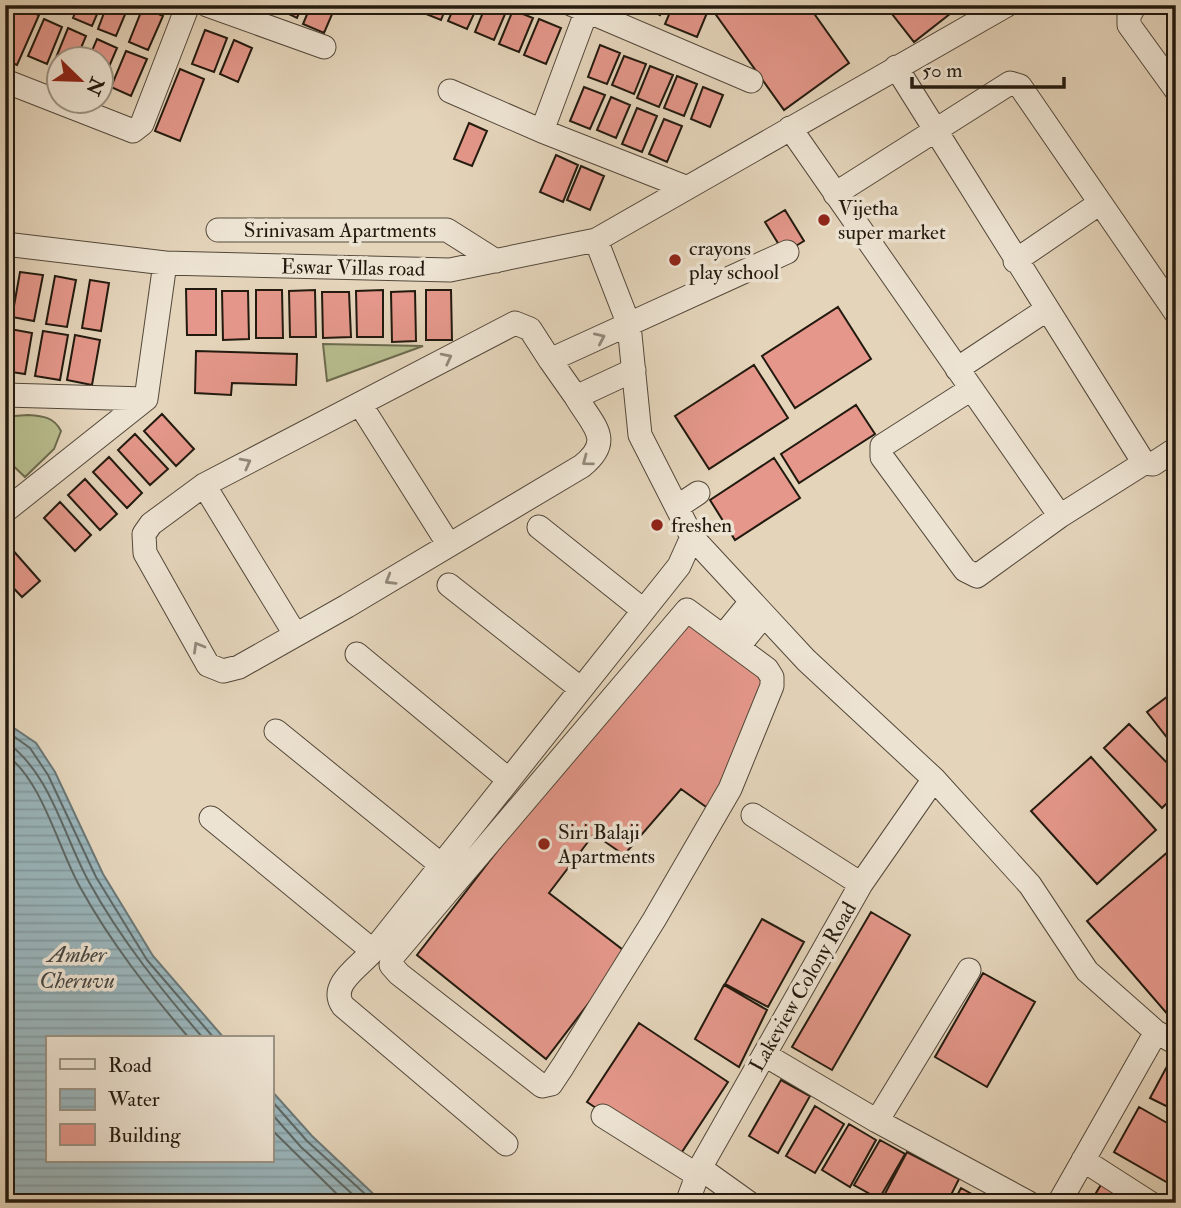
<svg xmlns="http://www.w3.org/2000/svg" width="1181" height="1208" viewBox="0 0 1181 1208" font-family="'IM FELL Double Pica',serif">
<defs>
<pattern id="water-rules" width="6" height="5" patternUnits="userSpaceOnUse" patternTransform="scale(1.75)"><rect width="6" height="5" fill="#9ab5bb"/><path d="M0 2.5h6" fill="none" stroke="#849ba0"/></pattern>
</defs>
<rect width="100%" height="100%" fill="#e4d4ba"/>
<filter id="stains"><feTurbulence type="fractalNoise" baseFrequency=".00286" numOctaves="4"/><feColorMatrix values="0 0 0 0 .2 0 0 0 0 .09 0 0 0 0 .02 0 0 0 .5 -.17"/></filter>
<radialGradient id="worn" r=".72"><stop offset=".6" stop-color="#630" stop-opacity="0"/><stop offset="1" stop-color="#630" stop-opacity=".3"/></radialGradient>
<path fill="#b7bc8d" stroke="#6d6b4e" stroke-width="2" d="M323 344 423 346 327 381Z
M28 415C43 416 54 417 61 431L54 449 25 477 5 458V423L14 416Z"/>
<path fill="url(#water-rules)" stroke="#6a7776" stroke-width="2" d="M5 722 36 743 55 772 103 874 153 956 224 1038H47V1161H271V1090L312 1136 383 1203H5Z"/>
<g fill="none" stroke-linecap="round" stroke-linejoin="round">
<path stroke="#5e6865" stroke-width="2" d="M5 730 30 748 48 775 96 877 147 960 214 1038
M5 741C51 773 63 835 89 882 121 940 160 988 203 1038
M5 754C42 779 58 848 80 887 111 943 148 990 189 1038
M271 1100 307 1141 375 1203
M271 1113 301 1147 362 1203
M271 1129 346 1203"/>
</g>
<path fill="#e4978a" stroke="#231a0f" stroke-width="2" d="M11 5 39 15 17 65 5 60V19Z
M48 5H70L66 14Z
M78 5H101L92 26 73 18Z
M107 5H129L116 36 98 29Z
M277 5H302L297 18 276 8Z
M311 5H336L324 33 303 24Z
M424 5H447L441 20 421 12Z
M455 5H478L467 29 448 21Z
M486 5 508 7 494 40 475 32Z
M641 5H664L660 15Z
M673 5H688L707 13 697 37 665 24Z
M709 5H808L849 63 784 110Z
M885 5H952L955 10 914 42Z
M143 7 163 16 148 50 129 42Z
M513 10 533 18 519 52 499 44Z
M44 19 62 27 47 64 28 56Z
M539 19 561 28 546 64 524 55Z
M68 28 86 36 76 60H60V68L53 65Z
M205 30 227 38 214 72 192 64Z
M97 39 117 48 102 83V60H88Z
M234 40 252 48 238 82 220 74Z
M600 45 620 53 607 84 588 77Z
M126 51 147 59 131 96 111 87Z
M624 56 646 64 634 94 612 85Z
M650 66 673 75 659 107 637 98Z
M180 69 204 79 180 141 155 131Z
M677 76 697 84 684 116 664 108Z
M584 87 605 95 590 129 570 121Z
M703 87 723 95 710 127 691 119Z
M611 97 630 105 616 138 597 130Z
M637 108 657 116 642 152 622 144Z
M664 119 682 126 667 162 649 154Z
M469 123 487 131 472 166 454 159Z
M556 155 578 165 563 202 540 192Z
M581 166 604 176 590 210 567 200Z
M785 210 804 241 784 253 765 222Z
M20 272 43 275 34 321 12 317Z
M55 276 76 280 67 327 46 324Z
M90 280 109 283 101 331 82 328Z
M186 289H216V335H187Z
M256 290H282L283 338H256Z
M315 290 316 337H290L289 291Z
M383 290V337H357L356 291Z
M426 290H451L452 340H426Z
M222 291H248L249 339 223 340Z
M415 291 416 341 392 342 391 292Z
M322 292H349L351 337 323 338Z
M838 307 871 359 795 408 762 356Z
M10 329 32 333 25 374 5 371Z
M43 331 68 335 60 380 35 376Z
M75 335 100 340 92 385 67 380Z
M196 351 297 354 296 385 232 383 231 395 195 393Z
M754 365 788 418 709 469 675 416Z
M856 405 875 434 799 483 781 454Z
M162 414 194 449 176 466 144 431Z
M135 434 168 469 150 485 118 450Z
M109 457 142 493 127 508 93 472Z
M774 458 800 498 735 540 710 500Z
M85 479 117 514 100 530 68 495Z
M60 502 91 535 75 551 44 518Z
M10 547 40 581 22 597 5 579V551Z
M694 619 769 679 709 809 681 789 624 855 594 834 549 893 627 953 546 1059 417 955 555 776Z
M1176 690V749L1147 712Z
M1129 724 1176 772V794L1162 808 1104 748Z
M1091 757 1156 830 1097 884 1031 811Z
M1176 845V1024L1087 921Z
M871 912 910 935 832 1070 792 1047Z
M762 919 804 942 768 1007 725 984Z
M983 973 1035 1002 987 1087 935 1057Z
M724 985 767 1010 739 1067 695 1039Z
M639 1023 728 1082 676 1161 587 1102Z
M1172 1057 1176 1059V1111L1150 1098Z
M781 1080 810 1096 778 1153 749 1136Z
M815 1106 844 1124 815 1173 786 1156Z
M1139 1107 1176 1128V1169L1168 1183 1114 1152Z
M849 1124 876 1140 850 1187 822 1170Z
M880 1140 905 1154 879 1199 854 1185Z
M907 1152 959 1179 947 1203H880Z
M1102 1183 1134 1203H1090Z
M961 1188 988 1203H953Z"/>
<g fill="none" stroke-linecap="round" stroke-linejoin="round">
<defs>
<path id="minor" d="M207 5 324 47
M573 5 751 81
M1135 5 1129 16V25L1176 90
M896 67 1144 463
M5 81 133 131 142 124 188 5
M450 91 542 131 685 187
M790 128 1060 516 1144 463 1153 464 1176 449
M542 131 587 10
M835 194 1010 83 1020 86 1176 313
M218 230H447L496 261
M596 240 629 325 640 435 692 537 806 660 934 779 1030 885 1087 971 1156 1032 1176 1043
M5 244 165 263 450 270 596 240 1007 5
M1015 261 1100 203
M550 360 576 397
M957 369 1046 310
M634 370 576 397C594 427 614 440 582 466L347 606 239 667 223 671 208 665 145 553 144 534 151 524 204 485 515 323 530 329 550 360 787 252
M971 389 882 446V457L965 570 977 576 1060 516
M5 395 146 399
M360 404 449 545
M204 485 295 634
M677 507 698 493
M5 511 146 399 165 263
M539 527 643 610
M449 585 581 689
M687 610 767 669 772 677V686L730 789 654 920 563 1066 551 1084 542 1086 399 974 391 965 393 956Z
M723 636 750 603
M738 647 764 615
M357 654 509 780
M276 731 440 864
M753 815 861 884
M211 818 373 951
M765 1055 877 1121 1029 1203
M603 1116 697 1175
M877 1121 969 970
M506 1144 343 1006C328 985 360 966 373 951L679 566 692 537
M1083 1160 1150 1203
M700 1168 749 1203
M687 1203 700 1168 861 884 934 779
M1059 1203 1156 1032"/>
</defs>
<use href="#minor" stroke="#53483a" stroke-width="25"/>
<use href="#minor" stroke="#ede3d2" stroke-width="23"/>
</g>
<defs><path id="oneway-chevron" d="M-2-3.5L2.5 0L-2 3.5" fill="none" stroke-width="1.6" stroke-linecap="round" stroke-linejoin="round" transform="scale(1.75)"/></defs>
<g stroke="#92897a">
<use href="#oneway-chevron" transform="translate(600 338) rotate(-24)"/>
<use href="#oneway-chevron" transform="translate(447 358) rotate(-27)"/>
<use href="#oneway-chevron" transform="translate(587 461) rotate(143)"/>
<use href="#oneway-chevron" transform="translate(246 463) rotate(-28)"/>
<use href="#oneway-chevron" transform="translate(390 580) rotate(149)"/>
<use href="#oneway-chevron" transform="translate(198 647) rotate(-120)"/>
</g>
<g fill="#8f2418" stroke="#ede3d2" stroke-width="2.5">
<circle cx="824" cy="220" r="7"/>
<circle cx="675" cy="260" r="7"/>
<circle cx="657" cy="525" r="7"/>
<circle cx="544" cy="844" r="7"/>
</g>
<g text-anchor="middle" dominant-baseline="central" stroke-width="7" stroke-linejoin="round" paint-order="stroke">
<g font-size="21" fill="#231a0f" stroke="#ede3d2" text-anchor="start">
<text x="838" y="208">Vijetha<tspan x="838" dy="24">super market</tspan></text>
<text x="689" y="248">crayons<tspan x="689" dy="24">play school</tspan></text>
<text x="671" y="525">freshen</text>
<text x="558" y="832">Siri Balaji<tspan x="558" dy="24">Apartments</tspan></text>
</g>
<g font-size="21" fill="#231a0f" stroke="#ede3d2">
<text x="340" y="230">Srinivasam Apartments</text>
<text transform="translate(353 268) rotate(1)">Eswar Villas road</text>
<text transform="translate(803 987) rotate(-60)">Lakeview Colony Road</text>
</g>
<g font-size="23" font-style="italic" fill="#474843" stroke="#ede3d2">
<text x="77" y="954">Amber<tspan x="77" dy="26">Cheruvu</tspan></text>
</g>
</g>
<rect width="1181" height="1208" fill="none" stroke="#e4d4ba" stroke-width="28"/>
<rect x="7" y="7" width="1167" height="1194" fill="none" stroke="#231a0f" stroke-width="3.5"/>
<rect x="14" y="14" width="1153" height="1180" fill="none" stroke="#231a0f" stroke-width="2"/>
<rect x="46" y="1036" width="228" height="126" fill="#ede3d2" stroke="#9c9384" stroke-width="2"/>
<rect x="60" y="1059" width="35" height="10" fill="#ede3d2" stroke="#9c9384" stroke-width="2"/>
<text x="108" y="1072" font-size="21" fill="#231a0f">Road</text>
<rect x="60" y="1089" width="35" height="21" fill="url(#water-rules)" stroke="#9c9384" stroke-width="2"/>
<text x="108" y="1106" font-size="21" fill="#231a0f">Water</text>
<rect x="60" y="1124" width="35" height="21" fill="#e4978a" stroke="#9c9384" stroke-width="2"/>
<text x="108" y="1142" font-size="21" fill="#231a0f">Building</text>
<g transform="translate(80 80) rotate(113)"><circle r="33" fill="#ede3d2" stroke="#9c9384" stroke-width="2"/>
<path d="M0-5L12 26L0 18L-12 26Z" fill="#8f2418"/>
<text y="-10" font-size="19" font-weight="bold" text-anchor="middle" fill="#231a0f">N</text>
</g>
<path d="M912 77v10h152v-10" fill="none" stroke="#231a0f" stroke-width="3.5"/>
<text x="922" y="77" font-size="21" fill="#231a0f" stroke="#ede3d2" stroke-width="5" paint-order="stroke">50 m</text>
<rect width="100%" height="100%" filter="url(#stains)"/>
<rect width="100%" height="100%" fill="url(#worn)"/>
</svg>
